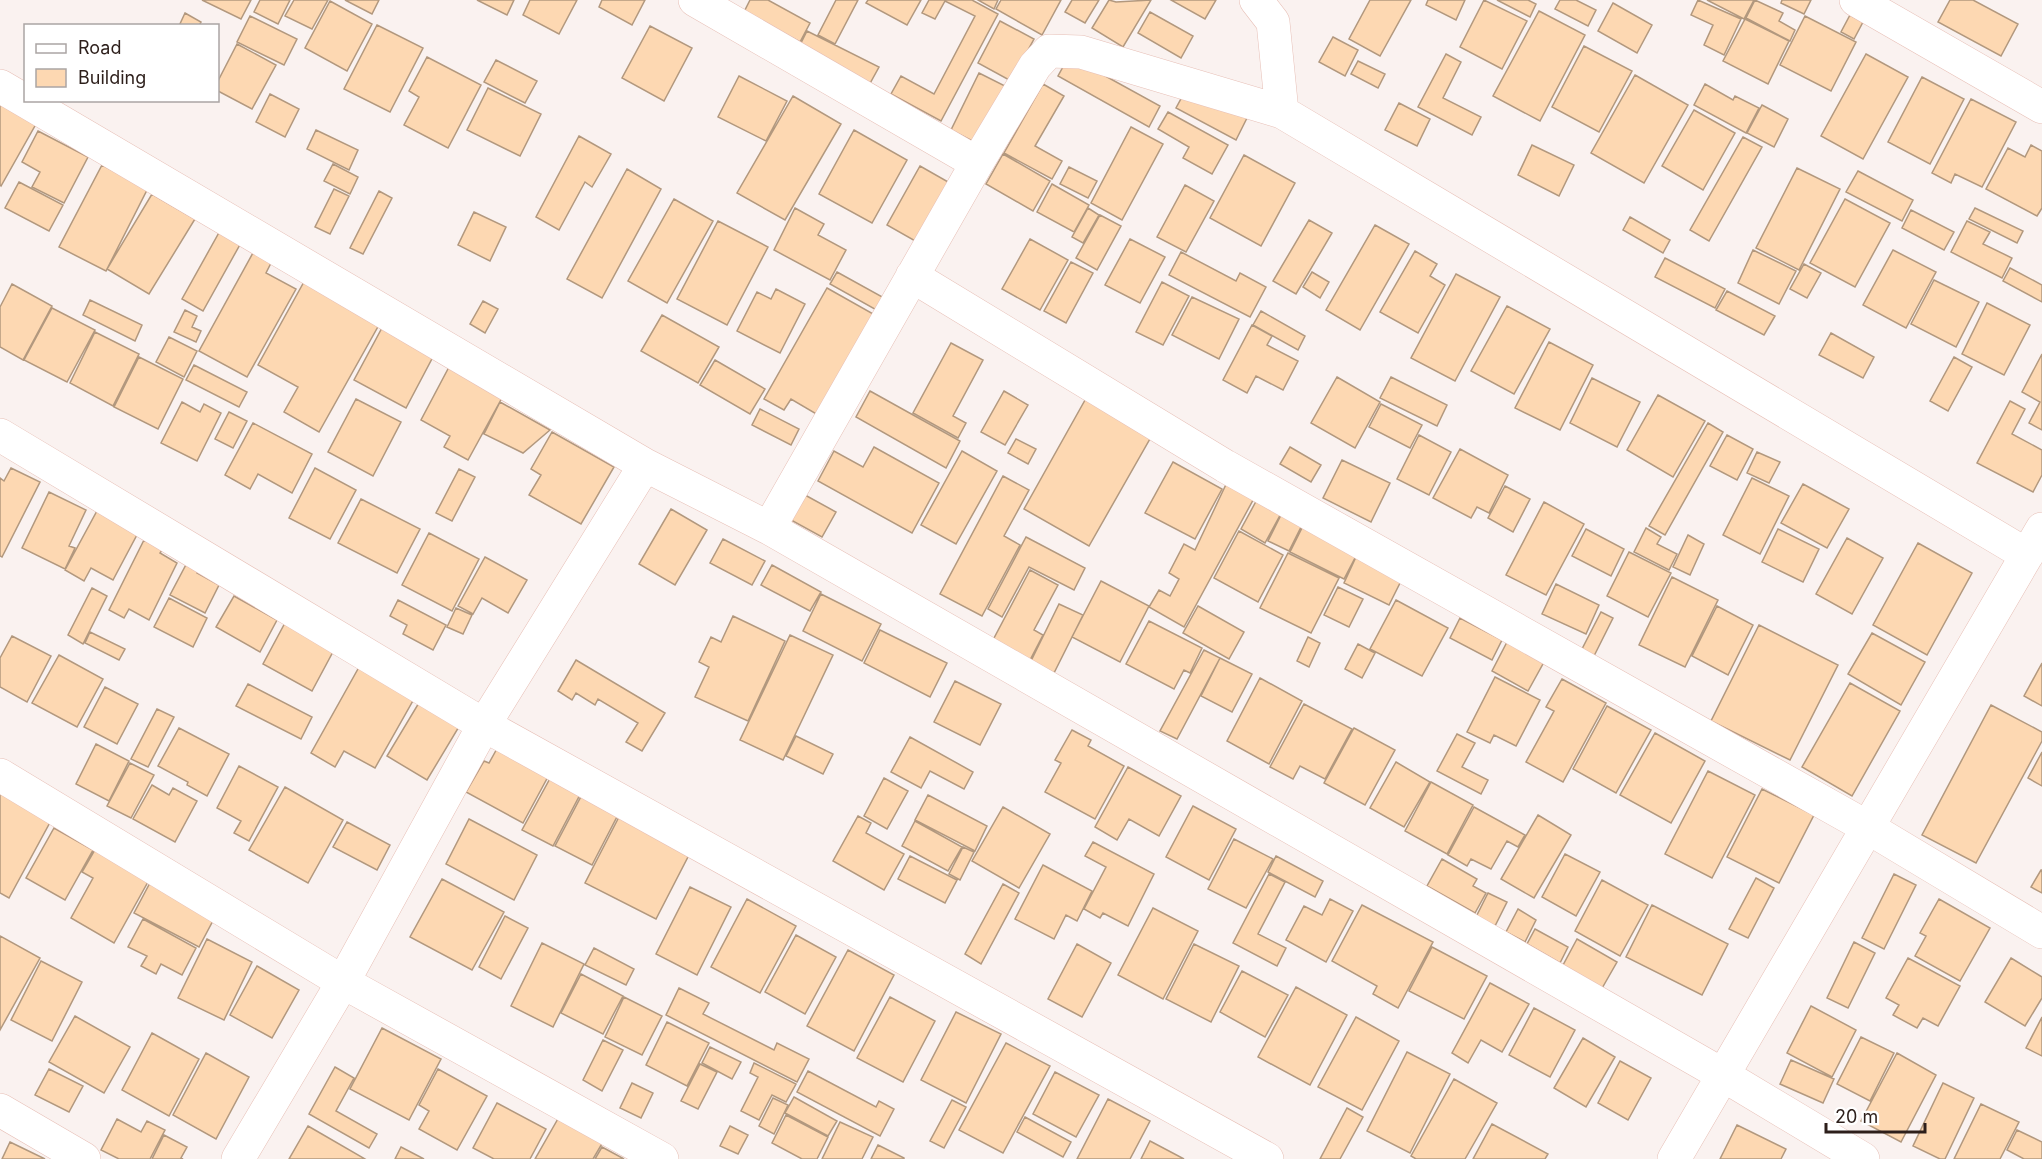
<svg xmlns="http://www.w3.org/2000/svg" width="2042" height="1159" viewBox="0 0 2042 1159" font-family="Inter,sans-serif">
<rect width="100%" height="100%" fill="#faf2f0"/>
<path fill="#fdd8b2" stroke="#b2987e" stroke-width="1.5" d="M202 0H251L241 19Z
M260 0H290L278 24 254 12Z
M294 0H328L312 29 285 16Z
M345 0H379L372 14Z
M477 0H514L507 15Z
M530 0H577L559 34 523 15Z
M602 0H645L632 25 599 7Z
M750 0H768L810 23 800 42 744 12Z
M836 0H858L835 44 818 35Z
M868 0H921L907 25 866 3Z
M929 0H972L998 14 941 121 891 94 901 76 934 94 975 16 945 1 935 19 922 13Z
M978 0H998L994 9Z
M1001 0H1061L1042 35 996 9Z
M1072 0H1099L1085 23 1065 12Z
M1109 0 1116 2 1151 0 1123 47 1092 28Z
M1171 0H1216L1205 19Z
M1370 0H1411L1380 56 1349 39Z
M1428 0H1465L1456 20 1426 5Z
M1484 0 1527 21 1502 69 1460 47Z
M1497 0H1528L1536 4 1530 17Z
M1560 0H1576L1596 10 1588 26 1555 9Z
M1698 0 1741 19 1724 55 1704 45 1713 25 1691 15Z
M1707 0H1754L1744 19Z
M1755 0 1783 13 1779 21 1795 30 1790 41 1746 18Z
M1782 0H1811L1804 14 1781 3Z
M1950 0H1973L2018 24 2001 56 1938 22Z
M330 1 372 24 347 71 305 48Z
M1613 3 1652 25 1637 53 1598 31Z
M1539 11 1585 35 1540 121 1493 96Z
M1150 12 1193 36 1181 58 1138 33Z
M185 13 201 22 199 26H179Z
M1850 15 1863 22 1854 39 1841 32Z
M250 16 297 39 284 65 237 42Z
M1805 16 1856 42 1831 91 1780 65Z
M1745 19 1789 41 1768 84 1723 61Z
M1000 21 1034 39 1011 81 978 63Z
M377 25 423 48 390 112 344 89Z
M650 26 692 48 664 101 622 78Z
M807 31 879 67 868 87 797 51Z
M1333 37 1358 50 1345 76 1319 62Z
M237 44 276 65 252 109 218 91V81Z
M1584 46 1632 71 1599 132 1552 107Z
M1446 54 1461 62 1443 98 1481 117 1472 135 1418 107Z
M1866 54 1908 77 1863 159 1821 136Z
M1069 56 1160 106 1149 127 1058 76Z
M427 57 481 85 448 148 404 125 419 97 409 91Z
M496 60 537 81 525 103 484 82Z
M1358 61 1385 74 1378 88 1351 74Z
M979 73 1009 88 980 145 951 130Z
M1635 75 1688 105 1644 183 1591 153Z
M739 76 787 101 766 141 718 117Z
M1922 77 1964 99 1930 164 1888 142Z
M1043 84 1064 96 1035 146 1062 161 1052 179 1004 153Z
M1705 84 1733 100 1735 96 1759 108 1746 133 1694 105Z
M488 88 541 114 520 156 467 130Z
M270 94 299 109 285 137 256 122Z
M793 96 841 124 785 220 737 193Z
M1182 97 1248 116 1236 140 1176 108Z
M1971 99 2016 122 1982 187 1955 174 1951 183 1932 173Z
M1399 103 1430 119 1417 146 1385 130Z
M0 104 36 124 1 186 0 185Z
M1762 105 1788 119 1774 147 1747 133Z
M1694 110 1735 133 1703 190 1662 166Z
M1168 112 1228 145 1212 174 1183 158 1189 147 1158 129Z
M1131 127 1163 144 1122 220 1091 203Z
M316 130 358 150 349 170 307 149Z
M854 130 907 160 872 223 819 194Z
M38 131 88 157 64 203 32 187 40 172 22 162Z
M579 136 611 154 592 187 585 182 559 230 536 217Z
M1743 137 1762 147 1709 241 1690 230Z
M1532 145 1574 165 1559 196 1518 175Z
M2031 145 2042 151V208L2037 216 1986 189 2008 148 2025 157Z
M1003 154 1050 181 1033 211 986 184Z
M1244 155 1295 183 1261 246 1210 218Z
M333 164 358 177 350 194 324 181Z
M102 165 148 188 106 271 59 247Z
M920 166 957 187 924 246 887 225Z
M1069 167 1097 181 1088 198 1060 184Z
M1797 168 1840 189 1799 270 1756 248Z
M627 169 661 189 602 298 567 279Z
M1858 171 1913 200 1902 221 1846 192Z
M19 182 63 205 49 231 5 208Z
M1052 184 1089 205 1074 232 1037 212Z
M1185 185 1214 201 1186 252 1157 237Z
M334 189 349 196 330 234 315 227Z
M379 191 392 198 363 254 350 248Z
M152 194 195 219 149 294 107 269Z
M674 199 713 221 667 303 628 281Z
M1845 199 1890 223 1855 287 1810 263Z
M795 208 824 224 818 235 846 250 830 280 774 250Z
M1088 208 1099 215 1083 243 1072 237Z
M1975 208 2023 231 2017 243 1969 219Z
M1911 210 1954 232 1944 250 1902 228Z
M474 212 506 227 490 261 458 245Z
M1100 215 1121 226 1097 270 1076 258Z
M1630 217 1670 240 1663 253 1623 230Z
M1309 220 1332 233 1296 294 1273 281Z
M718 221 768 247 727 325 677 299Z
M1967 221 1990 232 1983 244 2012 258 2002 278 1951 252Z
M1375 225 1409 244 1360 330 1326 310Z
M221 229 242 241 203 311 182 299Z
M1030 239 1068 260 1040 310 1002 289Z
M1130 239 1165 257 1140 303 1105 285Z
M1753 250 1796 271 1779 304 1738 283Z
M1893 250 1936 272 1906 328 1863 305Z
M254 251 272 261 266 273 296 289 247 377 199 351Z
M1415 251 1437 264 1430 276 1445 285 1418 333 1380 312Z
M1181 252 1236 281 1240 273 1266 287 1250 317 1169 275Z
M1665 258 1725 289 1715 308 1655 277Z
M1071 262 1093 273 1066 323 1044 311Z
M1804 264 1821 273 1807 298 1790 289Z
M2010 268 2042 285V302L2003 281Z
M837 272 886 299 880 312 830 284Z
M1312 272 1329 282 1320 298 1303 287Z
M1456 274 1500 297 1455 381 1411 358Z
M305 280 380 323 319 432 284 412 298 387 258 365Z
M1934 280 1979 302 1956 347 1911 324Z
M1162 282 1189 296 1163 345 1136 332Z
M12 284 52 306 23 360 0 347V307Z
M827 288 875 315 818 415 791 399 784 410 764 399Z
M776 289 805 304 780 353 737 331 757 292 771 299Z
M1727 291 1775 316 1764 335 1716 310Z
M1192 297 1239 319 1219 359 1172 335Z
M90 300 142 325 135 341 83 315Z
M483 301 498 309 485 333 470 324Z
M1987 303 2030 325 2004 375 1962 354Z
M1507 306 1550 329 1514 394 1471 371Z
M52 308 95 330 67 382 24 360Z
M185 310 197 316 192 327 201 331 196 342 174 332Z
M1261 311 1305 336 1298 350 1253 325Z
M662 315 719 347 698 383 641 351Z
M1252 325 1272 336 1267 345 1298 361 1283 390 1256 376 1247 393 1223 380Z
M383 326 435 353 406 408 354 380Z
M95 332 139 354 113 406 70 383Z
M1831 333 1874 357 1863 378 1819 355Z
M169 337 197 351 184 377 156 362Z
M1549 342 1593 365 1560 430 1515 408Z
M951 343 983 360 953 416 966 423 958 438 913 413Z
M2042 354V430L2029 423 2040 402 2022 392Z
M139 357 183 379 158 429 114 407Z
M1954 357 1972 367 1948 411 1930 401Z
M715 360 765 389 750 414 700 385Z
M194 365 247 392 239 407 186 380Z
M449 367 503 396 468 460 444 447 450 436 421 420Z
M1337 377 1380 402 1355 448 1311 423Z
M1391 377 1447 405 1437 426 1380 398Z
M1592 378 1640 402 1617 447 1570 423Z
M870 391 960 441 946 468 856 417Z
M1004 391 1028 405 1005 445 981 432Z
M1089 393 1155 430 1089 546 1024 509Z
M1658 395 1705 421 1673 477 1627 450Z
M356 399 401 422 373 476 328 452Z
M2010 401 2025 409 2012 434 2042 450V475L2033 492 1977 463Z
M182 402 200 412 204 404 221 413 197 461 161 443Z
M500 402 550 430 523 453 484 434Z
M1381 404 1422 425 1410 448 1369 427Z
M760 409 799 429 791 445 752 425Z
M229 412 247 421 233 448 215 439Z
M253 423 312 454 292 493 258 474 250 489 225 475Z
M1708 423 1723 432 1665 535 1649 526Z
M552 432 614 467 581 524 529 495 541 475 531 469Z
M1419 435 1451 452 1429 495 1397 479Z
M1727 435 1753 449 1737 480 1710 466Z
M1016 439 1036 449 1028 464 1008 453Z
M874 447 939 483 912 533 818 481 834 451 863 467Z
M1290 447 1321 465 1311 482 1280 464Z
M1460 449 1508 475 1489 513 1477 507 1471 518 1433 498Z
M962 451 997 471 956 544 921 525Z
M1757 452 1780 462 1769 483 1747 473Z
M1342 460 1390 483 1371 522 1323 498Z
M1173 462 1222 489 1195 539 1145 513Z
M11 468 40 482 2 557 0 556V478L4 481Z
M315 468 356 490 330 539 289 518Z
M459 469 475 477 452 521 436 513Z
M1003 476 1029 490 1004 536 1020 545 982 616 940 594Z
M1230 476 1258 491 1184 627 1149 607 1159 590 1170 596 1179 579 1169 573 1184 544 1195 550Z
M1752 478 1789 496 1760 554 1723 535Z
M1803 484 1849 509 1827 548 1781 523Z
M1505 486 1530 499 1513 532 1488 518Z
M49 492 86 510 69 546 75 548 65 569 22 548Z
M1260 494 1284 508 1265 543 1241 529Z
M805 495 836 512 822 537 791 520Z
M361 499 420 529 397 573 338 543Z
M1544 502 1584 524 1546 595 1506 575Z
M98 509 139 531 113 580 91 568 84 581 65 570Z
M671 509 707 530 675 585 639 564Z
M1284 509 1305 519 1289 551 1268 541Z
M1303 526 1357 554 1344 579 1290 552Z
M1646 528 1661 537 1657 544 1677 554 1669 570 1634 552Z
M1586 529 1624 549 1611 576 1572 556Z
M1778 529 1819 549 1803 582 1762 562Z
M1239 531 1283 555 1258 602 1214 578Z
M429 533 479 559 452 611 402 585Z
M1688 535 1704 544 1690 575 1673 567Z
M1026 537 1085 568 1074 590 1029 567 1002 617 988 609Z
M1847 538 1883 558 1852 614 1816 594Z
M723 539 765 561 752 585 710 563Z
M144 540 163 549 160 553 177 563 149 620 129 609 124 618 109 610Z
M1918 543 1972 573 1927 655 1873 625Z
M1629 552 1671 573 1648 617 1607 596Z
M1288 553 1339 578 1311 633 1260 608Z
M485 557 527 580 508 613 482 598 473 614 458 606Z
M1356 557 1402 579 1389 605 1344 583Z
M189 559 201 565 197 573 219 585 205 613 170 595Z
M772 565 821 592 810 611 761 585Z
M1030 570 1058 585 1034 630 1043 635 1030 660 993 640Z
M1672 577 1718 600 1685 667 1639 645Z
M1101 581 1149 606 1120 662 1072 637Z
M1556 584 1599 605 1586 634 1542 614Z
M1338 587 1363 599 1349 627 1324 615Z
M92 588 107 596 83 644 68 635Z
M821 594 881 624 862 661 803 631Z
M234 596 277 620 260 652 216 627Z
M169 598 207 618 193 647 154 627Z
M398 600 446 625 433 650 403 634 407 625 390 616Z
M1396 600 1448 628 1422 676 1370 649Z
M1059 604 1083 615 1054 673 1031 661Z
M1198 606 1244 632 1229 659 1183 633Z
M1717 606 1753 625 1728 675 1692 656Z
M456 608 472 615 463 634 447 627Z
M1601 612 1613 618 1594 656 1582 649Z
M733 616 785 641 748 721 695 697 709 667 699 662 711 637 721 642Z
M1460 618 1502 640 1492 660 1450 638Z
M286 621 335 648 312 691 263 664Z
M1149 621 1202 648 1190 673 1184 670 1174 689 1126 664Z
M1759 625 1838 665 1790 760 1711 721Z
M880 630 947 663 930 697 864 663Z
M90 632 125 649 119 660 85 643Z
M1872 633 1925 662 1901 705 1848 674Z
M790 635 833 655 783 760 740 740Z
M12 636 51 656 27 702 0 687V658Z
M1308 637 1320 643 1309 667 1297 661Z
M1507 642 1544 662 1528 691 1492 671Z
M1358 644 1375 653 1362 678 1345 669Z
M1204 650 1220 658 1177 739 1160 731Z
M59 655 103 679 77 727 32 703Z
M1220 658 1252 674 1232 712 1201 696Z
M363 660 419 690 375 768 344 751 335 767 311 753Z
M576 660 665 713 642 751 626 742 638 723 598 699 595 705 576 693 572 700 558 691Z
M2042 663V706L2024 696Z
M1495 677 1540 700 1516 746 1494 735 1490 743 1467 732Z
M1260 678 1302 701 1269 764 1227 741Z
M1562 679 1606 703 1563 782 1526 762 1554 711 1546 707Z
M955 681 1001 704 980 745 934 722Z
M1850 683 1900 711 1852 796 1802 767Z
M248 684 312 717 301 739 236 706Z
M105 687 138 704 117 744 84 727Z
M423 696 463 720 427 780 387 756Z
M1304 704 1352 729 1325 779 1300 766 1293 779 1270 767Z
M1991 705 2042 732V741L1976 863 1922 835Z
M1607 706 1651 730 1616 793 1573 769Z
M157 709 174 717 148 767 131 759Z
M179 728 229 754 207 796 187 785 188 782 158 766Z
M1354 728 1395 750 1365 805 1324 783Z
M1072 730 1091 740 1088 746 1124 766 1095 819 1045 792 1061 763 1055 760Z
M1655 733 1705 761 1671 823 1620 795Z
M1457 734 1475 743 1462 767 1488 780 1481 794 1437 771Z
M796 736 833 754 823 774 786 756Z
M910 737 973 772 964 789 930 771 921 788 891 772Z
M96 744 129 761 109 801 76 784Z
M499 745 550 773 523 823 466 792 484 761 489 763Z
M2042 752V786L2028 778Z
M1396 762 1430 782 1404 827 1370 808Z
M130 763 154 775 131 818 107 806Z
M239 766 278 787 249 841 234 833 241 821 217 808Z
M1128 767 1181 796 1159 836 1129 819 1117 840 1095 827Z
M1708 771 1755 795 1712 878 1665 854Z
M553 773 584 787 553 846 522 830Z
M884 778 908 791 887 829 864 816Z
M1431 782 1473 805 1447 854 1405 831Z
M152 785 169 795 173 788 197 801 175 842 133 819Z
M0 786 54 815 9 898 0 893Z
M285 787 343 820 308 883 249 850Z
M585 789 622 807 592 865 555 846Z
M1762 789 1814 815 1779 883 1727 857Z
M928 795 987 826 975 851 915 820Z
M1193 806 1236 829 1209 880 1166 857Z
M1003 807 1050 834 1019 888 972 861Z
M1474 807 1525 835 1518 847 1507 841 1491 869 1471 859 1467 866 1448 855Z
M620 815 691 851 656 919 585 883Z
M1538 815 1571 835 1534 898 1501 879Z
M858 816 871 823 866 833 904 854 884 890 833 861Z
M469 819 537 855 514 900 446 864Z
M915 821 962 847 948 871 902 846Z
M347 822 390 845 377 870 333 847Z
M54 828 93 850 65 900 26 878Z
M1234 839 1273 859 1246 908 1208 889Z
M100 841 154 871 114 943 71 918 93 878 82 872Z
M1093 842 1154 874 1128 926 1103 913 1100 918 1084 909 1106 867 1085 856Z
M963 847 974 852 960 880 949 874Z
M1565 854 1600 872 1576 916 1542 897Z
M910 856 957 880 945 903 898 879Z
M1276 856 1323 881 1315 897 1268 872Z
M1442 859 1477 879 1473 886 1486 893 1475 913 1427 886Z
M1043 865 1092 891 1077 921 1066 915 1054 939 1015 919Z
M2041 870H2042V893L2031 887Z
M1269 874 1285 882 1258 934 1286 948 1277 966 1233 943Z
M1894 874 1916 885 1884 949 1862 938Z
M1756 878 1774 888 1748 938 1729 929Z
M442 879 504 912 472 970 410 937Z
M1602 880 1648 905 1620 956 1575 931Z
M151 881 216 915 199 947 134 913Z
M1003 884 1019 893 981 964 965 954Z
M690 887 731 907 697 975 656 954Z
M1488 893 1507 902 1495 926 1476 917Z
M747 899 796 926 760 993 711 967Z
M1330 899 1353 911 1326 962 1286 940 1304 906 1322 915Z
M1939 899 1990 928 1960 981 1915 956 1926 936 1920 933Z
M1362 905 1433 942 1398 1008 1373 994 1377 986 1332 961Z
M1652 905 1728 944 1702 995 1626 957Z
M1153 908 1198 931 1163 999 1118 975Z
M1518 909 1536 920 1525 942 1506 932Z
M505 916 528 928 501 979 479 967Z
M143 919 196 948 182 975 161 964 156 974 141 966 147 956 128 947Z
M1535 929 1568 947 1560 963 1527 944Z
M796 935 836 957 805 1014 765 992Z
M0 936 40 958 0 1030Z
M207 939 252 962 224 1020 178 998Z
M1577 939 1617 962 1601 990 1562 967Z
M1854 942 1875 953 1848 1008 1827 998Z
M542 943 584 964 553 1027 511 1006Z
M1077 944 1111 963 1082 1017 1048 999Z
M1194 944 1239 966 1211 1022 1166 999Z
M1432 947 1487 976 1464 1019 1409 991Z
M594 948 634 969 626 985 585 965Z
M848 950 894 975 854 1051 807 1026Z
M1908 958 1960 986 1938 1026 1923 1018 1917 1028 1893 1015 1899 1005 1886 998Z
M2011 958 2042 977V998L2025 1026 1985 1002Z
M41 961 82 982 52 1041 11 1020Z
M257 966 299 990 272 1038 230 1015Z
M1242 971 1288 995 1265 1037 1220 1012Z
M581 974 623 996 603 1034 561 1013Z
M1490 983 1529 1004 1502 1052 1481 1040 1468 1063 1452 1053Z
M1296 987 1347 1015 1310 1085 1258 1057Z
M679 988 709 1003 703 1014 774 1050 777 1043 809 1059 797 1082 666 1015Z
M624 997 662 1016 642 1055 605 1037Z
M890 997 935 1021 903 1082 857 1058Z
M1811 1006 1856 1030 1832 1077 1787 1053Z
M1534 1008 1575 1030 1550 1077 1509 1055Z
M956 1012 1001 1034 966 1103 921 1080Z
M75 1016 130 1047 104 1093 49 1062Z
M1356 1017 1399 1041 1362 1110 1318 1087Z
M2042 1017V1056L2026 1048Z
M667 1022 709 1043 687 1086 646 1065Z
M382 1028 441 1059 409 1120 350 1089Z
M152 1033 199 1059 169 1116 122 1090Z
M1861 1037 1894 1053 1870 1101 1837 1084Z
M1583 1038 1615 1057 1586 1107 1554 1088Z
M603 1040 623 1050 602 1091 583 1080Z
M1006 1043 1050 1066 1003 1153 959 1130Z
M710 1047 741 1062 732 1079 702 1063Z
M1407 1052 1450 1074 1410 1153 1367 1131Z
M206 1053 249 1077 216 1139 173 1115Z
M1897 1053 1936 1075 1901 1142 1861 1121Z
M1791 1060 1834 1079 1823 1103 1780 1084Z
M1620 1061 1651 1078 1628 1120 1598 1103Z
M754 1063 796 1084 786 1102 772 1095 759 1120 741 1111 758 1077 750 1073Z
M700 1064 717 1072 698 1109 681 1101Z
M335 1067 354 1078 336 1111 377 1134 369 1148 309 1114Z
M49 1069 83 1086 69 1112 35 1095Z
M438 1069 487 1096 457 1150 419 1129 429 1111 419 1105Z
M808 1071 876 1107 879 1101 894 1109 880 1136 797 1092Z
M1055 1072 1099 1095 1076 1137 1033 1114Z
M1454 1079 1497 1103 1465 1159H1416L1411 1156Z
M632 1083 653 1093 641 1118 620 1108Z
M1943 1083 1974 1098 1945 1159H1940L1913 1146Z
M794 1097 837 1121 828 1136 785 1113Z
M773 1098 788 1105 774 1134 759 1126Z
M1108 1099 1150 1121 1130 1159H1077Z
M952 1100 966 1107 944 1148 930 1141Z
M497 1103 546 1129 530 1159H494L473 1148Z
M1981 1104 2019 1122 2000 1159H1954Z
M1347 1108 1363 1117 1340 1159H1320Z
M786 1115 828 1137 817 1159H802L772 1143Z
M559 1117 603 1142 593 1159H535Z
M1025 1117 1071 1142 1063 1157 1017 1132Z
M117 1119 141 1132 147 1121 165 1130 150 1159H119L101 1150Z
M840 1122 873 1137 862 1159H822Z
M1492 1124 1548 1154 1545 1159H1473Z
M1737 1125 1786 1149 1781 1159H1720Z
M308 1126 365 1159H289Z
M730 1126 748 1135 738 1154 720 1146Z
M2017 1130 2042 1142V1159H2024L2007 1150Z
M164 1135 187 1147 181 1158 183 1159H152Z
M1150 1141 1184 1159H1141Z
M10 1142 45 1159H2Z
M878 1145 904 1158V1159H871Z
M401 1147 424 1159H395Z
M602 1147 624 1159H595Z"/>
<g fill="none" stroke-linecap="round" stroke-linejoin="round">
<defs>
<path id="minor" d="M695 0 977 163
M1256 0 1273 22 1282 112
M1856 0 2042 107
M0 86 645 465 769 528 1723 1075 1863 1159
M912 276 1225 466 1867 827 2042 932
M0 435 484 725 1267 1159
M769 528 977 163 1035 66 1049 51 1081 52 1282 112 2027 555
M0 775 343 982 662 1159
M0 1110 84 1159
M238 1159 343 982 484 725 645 465
M1674 1159 2042 529"/>
</defs>
<use href="#minor" stroke="#e7bfb6" stroke-width="34"/>
<use href="#minor" stroke="#fff" stroke-width="33"/>
</g>
<rect x="24" y="24" width="195" height="78" fill="#ffffff" stroke="#aba5a4" stroke-width="1.5"/>
<rect x="36" y="44" width="30" height="9" fill="#ffffff" stroke="#aba5a4" stroke-width="1.5"/>
<text x="78" y="54" font-size="18" fill="#2d1f1b">Road</text>
<rect x="36" y="69" width="30" height="18" fill="#fdd8b2" stroke="#aba5a4" stroke-width="1.5"/>
<text x="78" y="84" font-size="18" fill="#2d1f1b">Building</text>
<path d="M1826 1123v9h99v-9" fill="none" stroke="#2d1f1b" stroke-width="3"/>
<text x="1835" y="1123" font-size="18" fill="#2d1f1b" stroke="#ffffff" stroke-width="4.5" paint-order="stroke">20 m</text>
</svg>
